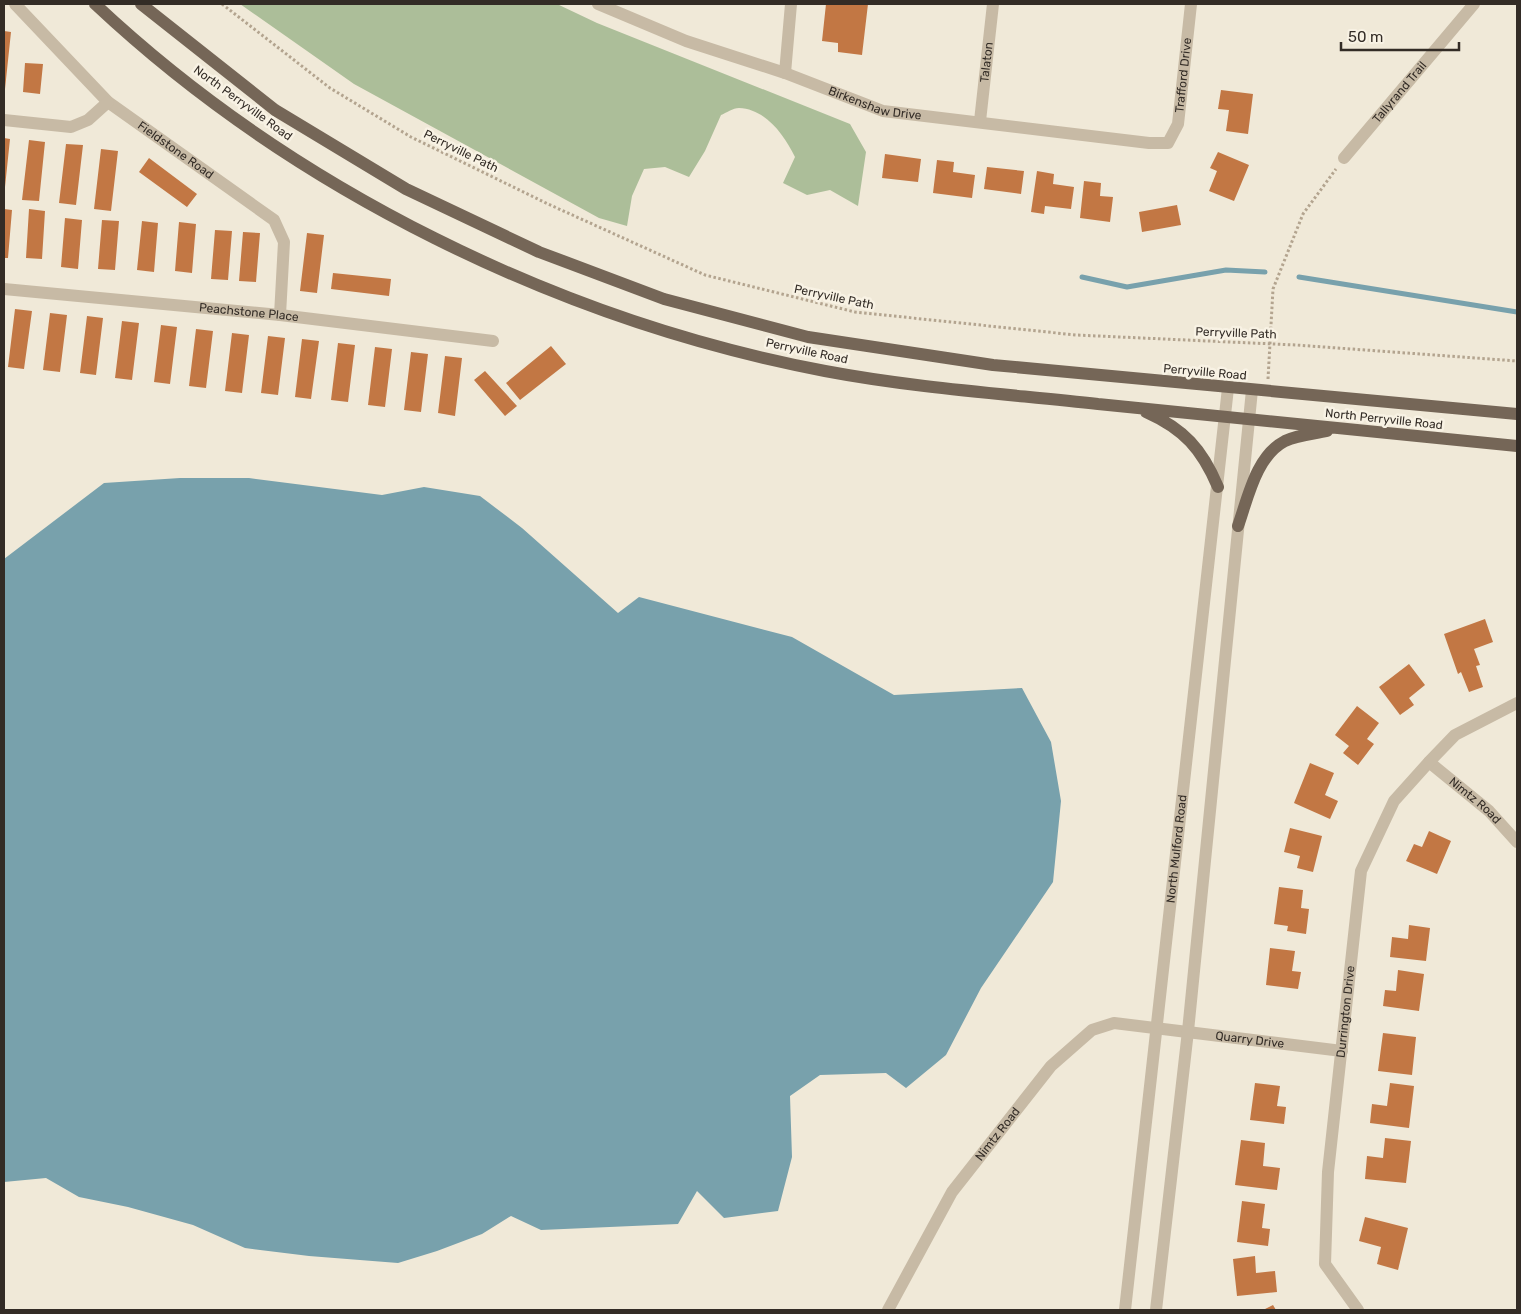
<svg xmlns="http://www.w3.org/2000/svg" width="1521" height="1314" viewBox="0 0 1521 1314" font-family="Rubik,sans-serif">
<rect width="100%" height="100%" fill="#f0e9d8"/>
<path fill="#acbe99" d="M240 4H557L597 23 850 124 866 152 858 206 830 190 807 195 783 183 795 157C784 135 766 109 739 108 733 108 726 113 721 115L705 151 689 177 665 167 644 169 632 196 627 226 599 218 354 84Z"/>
<path fill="#78a1ac" d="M180 478H249L382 495 424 487 480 496 522 528 618 613 639 597 792 637 894 695 1022 688 1051 742 1061 801 1053 882 981 988 946 1055 906 1088 886 1073 820 1075 790 1096 792 1157 778 1211 724 1218 697 1191 678 1224 541 1230 511 1216 482 1234 437 1251 398 1263 309 1256 245 1248 193 1225 128 1207 79 1197 46 1178 4 1182V559L104 483Z"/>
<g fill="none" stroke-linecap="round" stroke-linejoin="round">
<path stroke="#78a1ac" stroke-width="5" d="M1082 277 1127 287 1226 270 1265 272
M1299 277 1517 312"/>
</g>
<path fill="#c27744" d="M826 4H868L862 55 838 52V43L822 41Z
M4 31 11 32 5 89H4Z
M25 63 43 64 40 94 23 92Z
M1221 90 1253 94 1248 134 1226 131 1229 110 1218 109Z
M4 138 10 139 5 187H4Z
M29 140 45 142 39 201 22 200Z
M66 144 83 145 76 205 59 203Z
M101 149 118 151 111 211 94 209Z
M1218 152 1249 165 1234 201 1209 191 1217 171 1210 168Z
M885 154 921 159 918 182 882 178Z
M149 158 197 194 187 207 139 172Z
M937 160 954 162 953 172 975 175 972 198 933 193Z
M987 167 1024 171 1021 194 984 189Z
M1037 171 1054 174 1053 184 1074 187 1071 209 1045 206 1044 214 1031 212Z
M1084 181 1101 183 1100 196 1113 197 1110 222 1080 218Z
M1177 205 1181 225 1142 232 1139 212Z
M4 209 12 210 8 258H4Z
M29 209 45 211 42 259 26 258Z
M65 218 82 220 78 269 61 267Z
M102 220 119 221 115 270 98 269Z
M142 221 158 223 154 272 137 270Z
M179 222 196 224 192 273 175 271Z
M215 230 232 231 228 280 211 279Z
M243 232 260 233 256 282 239 281Z
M307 233 324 235 317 293 300 291Z
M333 273 391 279 389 296 331 289Z
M15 309 32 311 24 369 8 367Z
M50 313 67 315 60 372 43 370Z
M87 316 103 318 96 375 80 373Z
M122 321 139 323 132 380 115 378Z
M161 325 177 327 170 384 154 382Z
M196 329 213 331 206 388 189 386Z
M232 333 249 335 242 393 225 391Z
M268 336 285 338 278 395 261 393Z
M302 339 319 341 311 399 295 397Z
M338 343 355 345 348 402 331 400Z
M551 346 566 364 520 400 506 383Z
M375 347 392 349 385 407 368 405Z
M411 352 428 354 421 412 404 410Z
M445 356 462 358 455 416 438 413Z
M485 371 517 406 505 416 474 380Z
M1485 619 1493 642 1474 649 1480 665 1476 666 1483 687 1469 692 1461 672 1458 674 1444 634Z
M1409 664 1425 685 1409 698 1414 705 1400 715 1379 687Z
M1357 706 1379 723 1367 739 1374 744 1358 765 1343 753 1349 746 1335 735Z
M1310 763 1334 773 1325 795 1338 801 1330 819 1294 803Z
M1290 828 1322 836 1313 872 1297 868 1300 856 1284 852Z
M1429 831 1451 841 1437 874 1406 861 1414 844 1422 847Z
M1279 887 1303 890 1301 908 1309 909 1306 934 1287 931 1288 926 1274 924Z
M1409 925 1430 928 1426 961 1390 957 1392 937 1408 939Z
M1270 948 1295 951 1292 971 1301 972 1298 989 1266 985Z
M1398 970 1424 974 1419 1011 1383 1006 1385 990 1396 991Z
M1383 1033 1416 1037 1412 1075 1378 1071Z
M1255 1083 1280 1086 1277 1106 1286 1107 1284 1124 1250 1120Z
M1390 1083 1414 1086 1409 1128 1370 1123 1372 1104 1387 1106Z
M1385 1138 1411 1141 1406 1183 1365 1179 1367 1156 1383 1158Z
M1241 1140 1265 1143 1263 1166 1280 1168 1277 1190 1235 1185Z
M1242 1201 1265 1204 1262 1228 1270 1229 1268 1246 1237 1242Z
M1365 1217 1408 1228 1398 1270 1377 1264 1381 1247 1359 1241Z
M1255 1256 1256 1273 1275 1271 1277 1292 1237 1296 1233 1259Z
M1273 1305 1276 1310H1263Z"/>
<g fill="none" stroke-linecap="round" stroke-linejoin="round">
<path stroke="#b3a48f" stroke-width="3" stroke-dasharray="2.5 2.5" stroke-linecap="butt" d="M222 4 330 88 411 137 548 204 705 275 855 312 1076 335 1296 345 1517 361
M1268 379 1273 289 1303 214 1336 169"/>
<g stroke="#c7baa5" stroke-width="12">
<path id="s1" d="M15 4 108 102 274 220 284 242 280 315"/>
<path id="s2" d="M598 4 686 41 785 73 883 111 1149 143H1168L1178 124 1191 4"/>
<path d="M785 73 791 4"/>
<path d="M4 120 71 127 88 120 108 102"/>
<path id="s3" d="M980 121 993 4"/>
<path id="s4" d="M1344 158 1474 4"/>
<path id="s5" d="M4 289 280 315 493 341"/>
<path id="s6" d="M1429 762 1489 811 1517 842"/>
<path id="s7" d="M888 1310 952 1192 1051 1066 1092 1030 1114 1023 1342 1051"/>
<path id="s8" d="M1125 1310 1228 388"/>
<path d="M1156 1310 1188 1031 1252 390"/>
<path id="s9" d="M1358 1310 1325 1264 1328 1172 1361 871 1394 801 1429 762 1455 735 1517 703"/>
</g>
<path stroke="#756657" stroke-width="12" d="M95 4C292 189 560 321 825 371 915 388 1007 394 1098 404 1238 418 1378 432 1517 446
M141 4 275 110 406 189 539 252 664 299 808 337 993 365 1517 414
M1146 412C1184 429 1202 449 1218 487
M1238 526C1248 498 1256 456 1285 441 1298 435 1313 434 1327 431"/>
</g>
<g text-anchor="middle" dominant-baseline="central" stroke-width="5" stroke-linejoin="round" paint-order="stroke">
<g font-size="12" fill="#332c26" stroke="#f8f2e4">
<text stroke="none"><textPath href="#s3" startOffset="59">Talaton</textPath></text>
<text stroke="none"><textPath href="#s2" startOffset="662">Trafford Drive</textPath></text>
<text stroke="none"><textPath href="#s4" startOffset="86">Tallyrand Trail</textPath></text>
<text stroke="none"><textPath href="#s2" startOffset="295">Birkenshaw Drive</textPath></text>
<text transform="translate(243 103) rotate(36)">North Perryville Road</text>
<text stroke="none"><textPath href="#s1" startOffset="218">Fieldstone Road</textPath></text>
<text transform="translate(461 151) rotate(26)">Perryville Path</text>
<text transform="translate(834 297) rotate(12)">Perryville Path</text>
<text stroke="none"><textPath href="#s5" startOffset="246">Peachstone Place</textPath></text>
<text transform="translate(1236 333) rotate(2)">Perryville Path</text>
<text transform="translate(807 351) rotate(12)">Perryville Road</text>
<text transform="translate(1205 372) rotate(5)">Perryville Road</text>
<text transform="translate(1384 419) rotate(6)">North Perryville Road</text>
<text stroke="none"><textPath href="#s6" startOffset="60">Nimtz Road</textPath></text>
<text stroke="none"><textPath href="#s8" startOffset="464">North Mulford Road</textPath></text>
<text stroke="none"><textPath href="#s9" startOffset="310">Durrington Drive</textPath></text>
<text stroke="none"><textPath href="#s7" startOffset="509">Quarry Drive</textPath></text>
<text stroke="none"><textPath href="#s7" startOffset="208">Nimtz Road</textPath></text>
</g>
</g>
<rect width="1521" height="1314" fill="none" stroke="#332c26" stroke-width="10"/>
<path d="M1341 42v8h118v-8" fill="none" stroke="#332c26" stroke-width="2.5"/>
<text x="1348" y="42" font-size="15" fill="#332c26" stroke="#f8f2e4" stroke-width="4" paint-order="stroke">50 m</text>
</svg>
